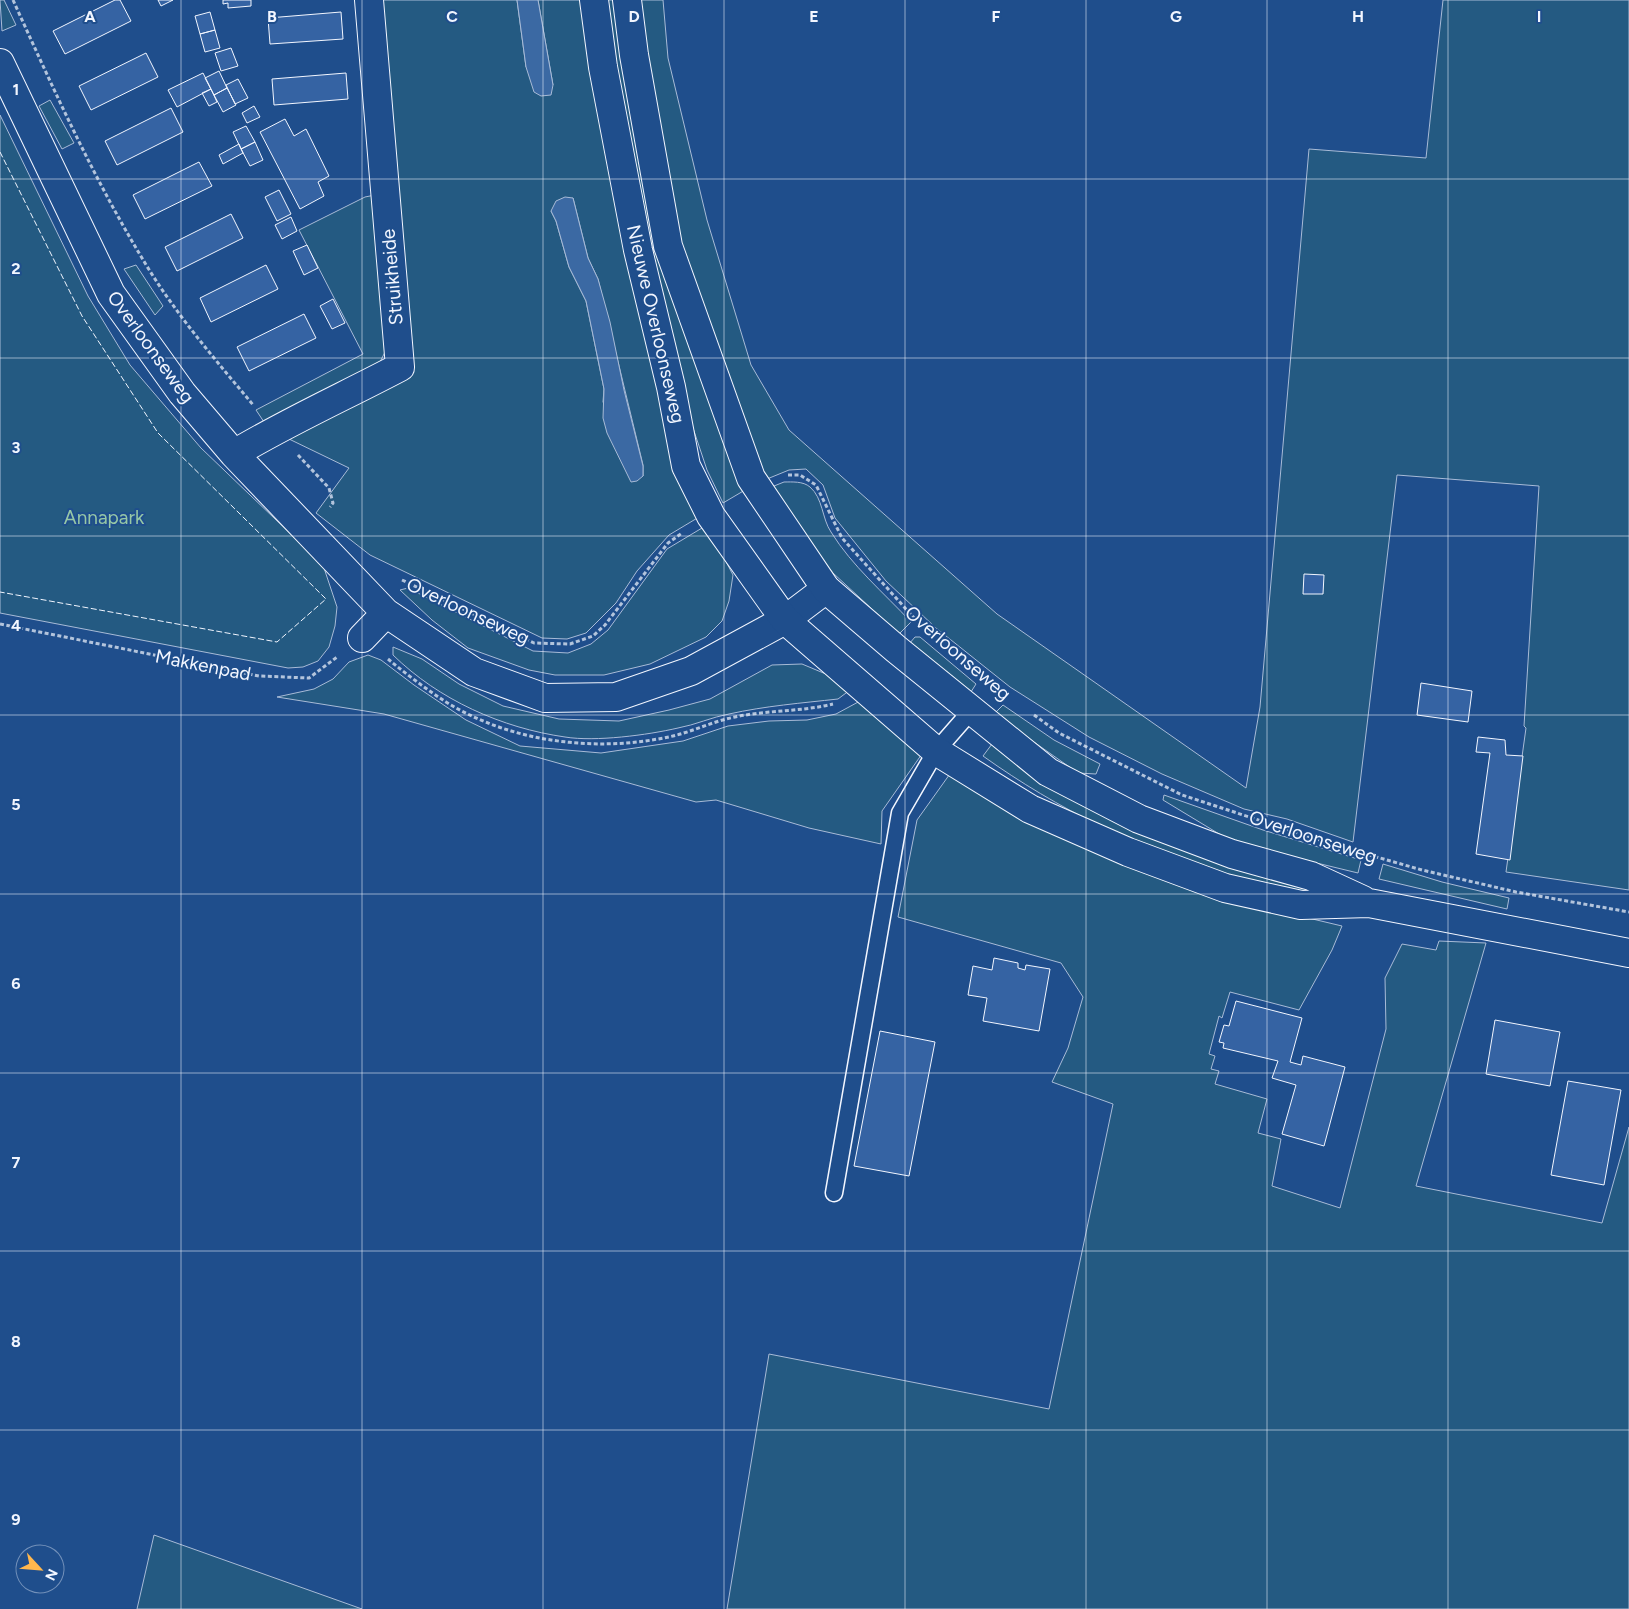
<svg xmlns="http://www.w3.org/2000/svg" width="1629" height="1609" viewBox="0 0 1629 1609" font-family="Figtree,sans-serif">
<rect width="100%" height="100%" fill="#1f4e8c"/>
<path fill="#245a82" stroke="#a8bbd7" fill-rule="evenodd" d="M0 0H4L16 25 2 31Z
M380 0H517L526 67 553 85 538 0H582L704 514 669 535 637 571 616 603 586 633 567 639 542 638 370 555 316 513 349 468 289 439 410 376ZM573 198 588 258 598 279 643 465V476L603 402 604 389 586 301 569 267 556 221 551 211Z
M601 0H618L745 490 723 503 707 470 689 416 635 188Z
M634 0H663L668 58 707 220 751 365 789 430 997 614 1246 788 1260 707 1309 149 1426 158 1443 0H1629V890L1506 872 1526 728 1524 726 1539 486 1397 475 1353 842 1287 819 1244 809 1162 774 1089 737 1010 687 936 628 886 581 835 518 823 485 806 469 789 470 767 479 740 418 683 260Z
M50 100 74 143 62 149 39 106Z
M0 115 88 296 130 365 201 448 323 565 337 607 335 626 329 647 318 661 303 667 288 668 0 613Z
M375 195 387 348 378 366 264 422 256 410 363 354 299 230 365 197Z
M136 265 163 306 155 315 124 269Z
M784 482C792 482 803 481 810 487 823 498 822 519 831 532 852 566 884 593 911 622L899 634 833 573 786 515 769 488Z
M707 525 733 575 729 601 722 621 706 637 650 664 604 675H555L529 670 468 648 432 620 400 590 408 588 533 651 568 653 591 644 608 630 667 549Z
M915 637H920L976 684 969 695 909 644Z
M393 647 422 659 459 684 503 706 559 719 619 721 669 710 710 699 772 665 802 664 833 677 850 690 838 699C802 703 765 706 729 714 712 717 695 725 678 728 648 735 595 742 565 737 502 728 439 700 393 655Z
M368 655 381 660 414 685 466 720 520 746 601 753 683 741 728 726 769 721 807 720 836 714 860 701 924 751 882 811 881 844 809 828 716 800 696 802 384 714 277 697 314 689 333 679 349 662Z
M1003 705 1054 740 1100 764 1096 774 1078 773 994 714Z
M992 744 1034 772 1313 887 1311 898C1284 891 1257 886 1230 878 1143 851 1057 809 983 756Z
M952 771 1241 902 1342 926 1332 950 1299 1010 1230 992 1222 1018 1219 1016 1209 1054 1215 1056 1211 1069 1219 1071 1215 1084 1267 1099 1258 1133 1281 1139 1272 1186 1340 1208 1386 1029 1385 978 1402 944 1436 950 1439 941 1486 943 1416 1186 1602 1223 1629 1127V1609H727L769 1354 1049 1409 1113 1104 1052 1082 1068 1048 1083 997 1061 963 898 917 917 820Z
M1164 795 1263 830 1361 860 1358 873 1234 843 1163 800Z
M1383 864 1442 882 1509 898 1507 909 1379 879Z
M154 1535 362 1609H137Z"/>
<path fill="#3b69a3" stroke="#a8bbd7" d="M517 0H538L553 85 551 95 541 96 534 92 526 67Z
M565 197 573 198 588 258 598 279 610 322 624 390 643 466V476L637 481 631 482 607 433 603 418 604 389 586 301 569 267 556 221 551 211 556 201Z"/>
<path fill="#3563a3" stroke="#f2f6ff" d="M115 0H120L131 21 65 54 53 31Z
M158 0H173L161 6Z
M223 0H251V6L228 8V3L223 4Z
M210 12 215 30 200 34 195 16Z
M341 12 343 39 270 44 268 18Z
M215 30 220 48 205 52 200 34Z
M231 48 238 66 221 71 215 53Z
M146 53 158 77 91 110 79 86Z
M219 71 227 88 214 95 205 78Z
M203 73 211 89 177 107 168 90Z
M346 73 348 99 274 105 272 79Z
M238 79 248 98 235 104 226 85Z
M227 88 236 105 223 112 214 95Z
M211 89 217 102 209 106 202 93Z
M254 106 260 117 247 123 242 113Z
M171 108 183 132 117 165 105 141Z
M285 119 294 136 306 129 329 176 318 182 324 196 300 209 260 132Z
M246 126 255 142 241 149 233 132Z
M255 142 263 160 250 166 241 149Z
M239 144 243 153 223 164 219 155Z
M199 162 212 186 145 219 133 195Z
M279 190 291 214 277 221 265 197Z
M231 214 243 238 177 271 165 247Z
M291 217 297 231 282 239 275 225Z
M307 245 318 268 304 275 293 251Z
M266 265 278 289 211 322 200 298Z
M333 299 345 323 332 329 320 306Z
M304 314 316 338 249 371 237 347Z
M1304 574 1324 575 1323 594H1303Z
M1421 683 1472 691 1468 722 1417 715Z
M1478 737 1505 740 1506 755 1523 756 1510 860 1476 854 1490 753 1476 752Z
M994 958 1018 963V968L1025 970 1026 965 1050 969 1039 1031 983 1021 987 998 968 995 973 966 992 970Z
M1236 1001 1302 1018 1290 1062 1301 1065 1303 1056 1345 1067 1324 1146 1282 1134 1296 1085 1272 1078 1278 1061 1223 1048 1224 1043 1219 1042 1224 1025 1229 1026Z
M1495 1020 1560 1032 1550 1086 1486 1074Z
M880 1031 935 1042 909 1176 854 1166Z
M1568 1081 1621 1090 1604 1185 1551 1175Z"/>
<g fill="none" stroke-linecap="round" stroke-linejoin="round">
<defs>
<path id="lane" d="M834 1193 900 813 936 751 971 711"/>
<path id="street" d="M0 63 111 294 182 393 234 454 386 613 474 672 545 698 616 697 691 671 785 620 826 589
M234 454C287 422 345 396 400 367L369 0
M362 638 386 613"/>
<path id="secondary" d="M594 0 603 67 638 250 671 387 686 466 711 516 785 620 936 751 1030 809 1128 852 1225 888 1301 905 1369 903 1629 953
M627 0 634 55 668 246 751 478 826 589 896 649 1048 772 1139 819 1232 854 1311 876 1363 900"/>
</defs>
<use href="#lane" stroke="#f2f6ff" stroke-width="19"/>
<use href="#street" stroke="#f2f6ff" stroke-width="30"/>
<use href="#secondary" stroke="#f2f6ff" stroke-width="30"/>
<path stroke="#b3c4dc" stroke-width="3" stroke-dasharray="4 2.5" stroke-linecap="butt" d="M13 0C53 88 92 175 142 258 173 311 214 358 254 406
M298 455 329 488 333 503 330 507
M788 475H800L816 485 842 538 915 619
M402 580 534 643 570 644 593 636 605 625 668 543 682 533
M0 624 259 676 309 678 337 657
M388 659C406 674 426 689 446 702 512 743 598 753 673 736 694 731 714 721 735 717 767 710 800 712 833 704
M1034 715 1059 733 1182 795 1338 846 1422 870 1516 892 1629 912"/>
<use href="#lane" stroke="#1f4e8c" stroke-width="16"/>
<use href="#street" stroke="#1f4e8c" stroke-width="28"/>
<use href="#secondary" stroke="#1f4e8c" stroke-width="28"/>
<path stroke="#f2f6ff" stroke-width="1" stroke-dasharray="6 2.5" stroke-linecap="butt" d="M0 152 82 316 158 433 326 599 277 642 0 592"/>
</g>
<path fill="none" stroke="#f2f6ff" stroke-width="1" stroke-opacity="0.55" d="M181 0V1609M362 0V1609M543 0V1609M724 0V1609M905 0V1609M1086 0V1609M1267 0V1609M1448 0V1609M0 179H1629M0 358H1629M0 536H1629M0 715H1629M0 894H1629M0 1073H1629M0 1251H1629M0 1430H1629"/>
<g text-anchor="middle" dominant-baseline="central" stroke-width="4" stroke-linejoin="round" paint-order="stroke">
<g font-size="19" fill="#f2f6ff" stroke="#1f4e8c">
<text transform="translate(392 277) rotate(-95)">Struikheide</text>
<text transform="translate(656 324) rotate(77)">Nieuwe Overloonseweg</text>
<text transform="translate(151 347) rotate(54)">Overloonseweg</text>
<text transform="translate(468 611) rotate(25)">Overloonseweg</text>
<text transform="translate(958 653) rotate(41)">Overloonseweg</text>
<text transform="translate(203 665) rotate(11)">Makkenpad</text>
<text transform="translate(1313 837) rotate(18)">Overloonseweg</text>
</g>
<g font-size="19" fill="#97c8a6" stroke="#1f4e8c">
<text x="104" y="517">Annapark</text>
</g>
</g>
<g font-size="16" text-anchor="middle" font-weight="bold" fill="#f2f6ff" stroke="#1f4e8c" stroke-width="4" stroke-linejoin="round" paint-order="stroke">
<text x="90" y="22">A</text>
<text x="272" y="22">B</text>
<text x="452" y="22">C</text>
<text x="634" y="22">D</text>
<text x="814" y="22">E</text>
<text x="996" y="22">F</text>
<text x="1176" y="22">G</text>
<text x="1358" y="22">H</text>
<text x="1539" y="22">I</text>
<text x="16" y="95">1</text>
<text x="16" y="274">2</text>
<text x="16" y="453">3</text>
<text x="16" y="631">4</text>
<text x="16" y="810">5</text>
<text x="16" y="989">6</text>
<text x="16" y="1168">7</text>
<text x="16" y="1347">8</text>
<text x="16" y="1525">9</text>
</g>
<g transform="translate(40 1569) rotate(116)"><circle r="24" fill="#1f4e8c" stroke="#7391ba"/>
<path d="M0-4L9 19L0 12L-9 19Z" fill="#ffb74d"/>
<text y="-8" font-size="14" font-weight="bold" text-anchor="middle" fill="#f2f6ff">N</text>
</g>
</svg>
